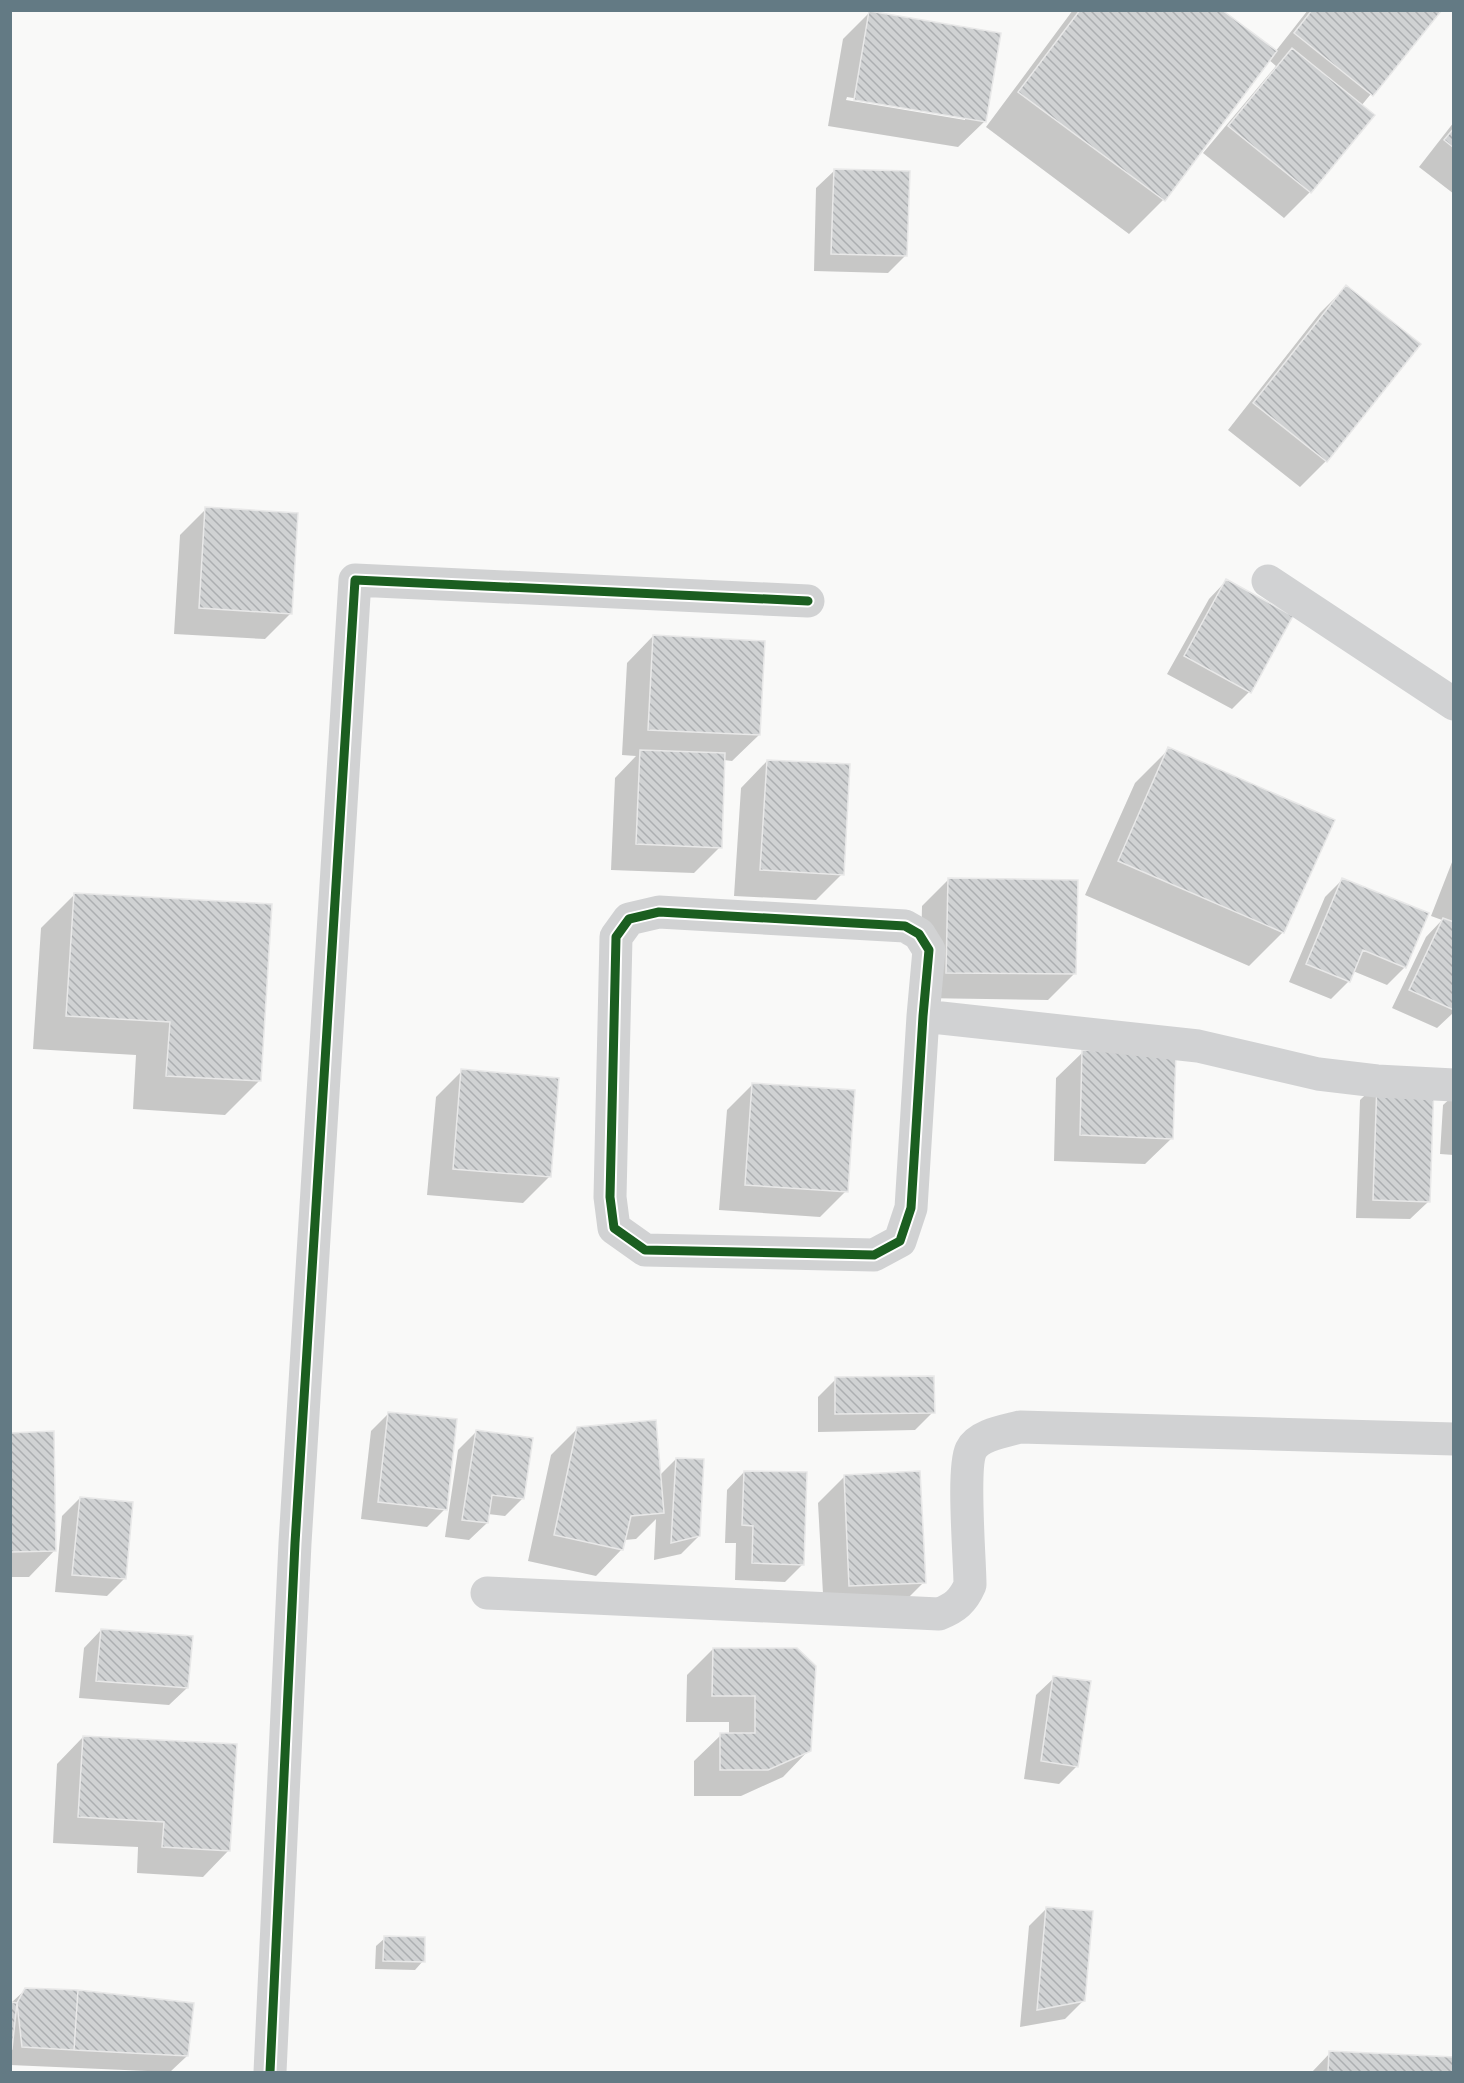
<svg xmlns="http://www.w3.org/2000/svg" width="1464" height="2083" viewBox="0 0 1464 2083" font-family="'IBM Plex Sans',sans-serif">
<defs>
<pattern id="building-back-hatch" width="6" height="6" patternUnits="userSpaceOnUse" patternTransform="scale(1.5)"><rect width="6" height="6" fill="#d0d2d3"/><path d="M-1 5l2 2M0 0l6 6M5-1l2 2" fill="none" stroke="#acafb1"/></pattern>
</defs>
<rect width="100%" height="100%" fill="#f9f9f8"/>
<path fill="#0003" fill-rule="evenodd" d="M1073 10H1220L1275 52 1308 10H1440L1361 106 1310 192 1284 218 1203 153 1276 66 1269 60 1163 200 1129 234 986 127Z
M869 13 985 121 958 147 828 126 843 39ZM847 97 965 117V120L846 100Z
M1454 122V194L1419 167Z
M834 171 906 255 888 273 814 271 816 188Z
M1346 287 1326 461 1300 487 1228 430 1320 313Z
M206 509 291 613 265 639 174 634 180 535Z
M1226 581 1249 692 1232 709 1167 674 1209 599Z
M653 636 759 735 732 761 724 760 720 847 694 873 611 870 615 778 636 756 622 755 627 663Z
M1169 749 1283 932 1249 966 1085 895 1135 783Z
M767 761 842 874 816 900 734 896 741 788Z
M1454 857V1012L1437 1028 1392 1008 1426 937 1442 920 1431 916Z
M1343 879 1405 967 1387 985 1353 971 1348 982 1331 999 1289 982 1325 897Z
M948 880 1075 973 1048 1000 920 998 922 906Z
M75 894 259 1081 225 1115 133 1109 136 1055 33 1049 41 928Z
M1083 1052 1172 1138 1145 1164 1054 1161 1056 1078Z
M462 1071 549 1177 523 1203 427 1195 436 1097Z
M1378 1083 1428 1202 1410 1219 1356 1218 1360 1100Z
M753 1084 846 1191 820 1217 719 1210 727 1110Z
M1454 1095V1155L1440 1154 1443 1105Z
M836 1379 933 1412 915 1430 818 1432V1397Z
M389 1413 445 1509 427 1527 361 1519 371 1431Z
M578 1428 659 1476 676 1459 699 1536 681 1554 654 1560 656 1519 636 1539 624 1540 622 1549 596 1576 528 1561 551 1455Z
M476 1432 522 1499 505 1516 488 1514 487 1523 469 1540 445 1537 458 1450Z
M10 1434 55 1550 29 1577H10Z
M744 1472 803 1564 785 1582 735 1580 736 1543H725L727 1490Z
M844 1477 924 1582 898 1608 824 1612 818 1503Z
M80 1498 125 1578 107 1596 55 1592 62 1516Z
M101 1630 187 1688 169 1705 79 1698 84 1648Z
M713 1649 809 1750 783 1777 741 1796H694V1761L721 1735H729V1722H686L687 1675Z
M1054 1678 1077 1766 1059 1784 1024 1779 1036 1695Z
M83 1737 229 1850 203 1877 137 1873 138 1847 53 1843 57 1764Z
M1047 1908 1083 2001 1065 2019 1020 2027 1029 1926Z
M385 1938 423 1961 415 1970 375 1969 376 1946Z
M26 1989 187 2056 170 2072 10 2065V2004Z
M1330 2053 1454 2058V2072H1312Z"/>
<path fill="url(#building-back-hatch)" stroke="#e8e8e8" stroke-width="1.5" d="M1080 10H1222L1277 51 1165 201 1018 92Z
M1312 10H1442L1373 96 1294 33Z
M869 11 1001 33 986 122 854 100Z
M1292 48 1375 115 1311 193 1228 126Z
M1454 128V148L1444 140Z
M834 169 910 171 907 256 831 254Z
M1346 285 1421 344 1327 462 1253 403Z
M205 507 298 513 292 614 199 608Z
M1226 579 1293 616 1251 693 1184 656Z
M653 635 765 641 760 735 648 730Z
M1168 747 1335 820 1284 933 1118 861Z
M640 750 725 753 722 848 636 844Z
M767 760 850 764 844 875 760 870Z
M948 878 1078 880 1076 974 946 973Z
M1342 878 1429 913 1406 968 1363 950 1350 982 1306 964Z
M74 893 272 904 261 1081 166 1076 170 1022 66 1016Z
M1443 918 1454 922V1010L1409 990Z
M1082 1050 1176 1053 1173 1139 1080 1135Z
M461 1069 559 1078 551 1177 453 1169Z
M1377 1081 1434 1083 1430 1202 1373 1200Z
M752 1083 855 1090 848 1192 745 1185Z
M934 1376 935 1413 835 1414V1377Z
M388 1412 457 1419 447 1510 378 1502Z
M656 1420 664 1513 631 1516 623 1550 554 1535 577 1427Z
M476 1430 533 1438 524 1499 492 1495 488 1523 462 1520Z
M54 1431 56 1551 10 1552V1433Z
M676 1458 704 1459 700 1536 671 1543Z
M744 1471 807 1472 804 1565 752 1563 753 1526 742 1525Z
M920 1471 926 1583 849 1586 844 1475Z
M80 1497 133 1502 126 1579 72 1575Z
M101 1629 193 1636 188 1688 96 1681Z
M713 1648H797L816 1666 811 1751 768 1770H720V1733H755V1696H712Z
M1053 1676 1091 1681 1078 1767 1041 1761Z
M83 1736 237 1744 230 1851 162 1847 164 1822 78 1817Z
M1046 1907 1093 1911 1085 2001 1037 2010Z
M384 1936 425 1937V1962L383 1961Z
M25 1988 78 1990 74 2050 22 2047 17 2003Z
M78 1990 194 2003 188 2056 74 2050Z
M10 2002 17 2003 12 2049H10Z
M1329 2051 1454 2057V2072H1328Z"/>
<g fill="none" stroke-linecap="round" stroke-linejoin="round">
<path stroke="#d1d2d3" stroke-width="33" d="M1268 581 1454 704
M659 912 905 926 919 934 929 950 923 1016 911 1208 900 1241 874 1255 645 1250 614 1228 610 1197 616 937 629 919Z
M923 1016 1198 1046 1318 1074 1377 1081 1454 1085
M487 1593 939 1614C955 1608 963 1601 970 1585 970 1560 962 1469 971 1450 978 1435 1005 1431 1020 1427L1454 1439
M270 2072 295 1543 355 580 808 601"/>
<defs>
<path id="cycleway" d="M659 912 905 926 919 934 929 950 923 1016 911 1208 900 1241 874 1255 645 1250 614 1228 610 1197 616 937 629 919Z
M270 2072 295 1543 355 580 808 601"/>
</defs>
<use href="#cycleway" stroke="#fff" stroke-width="13"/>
<use href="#cycleway" stroke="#1b5e20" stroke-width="9"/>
</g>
<rect width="1464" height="2083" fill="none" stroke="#637a84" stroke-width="24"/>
</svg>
